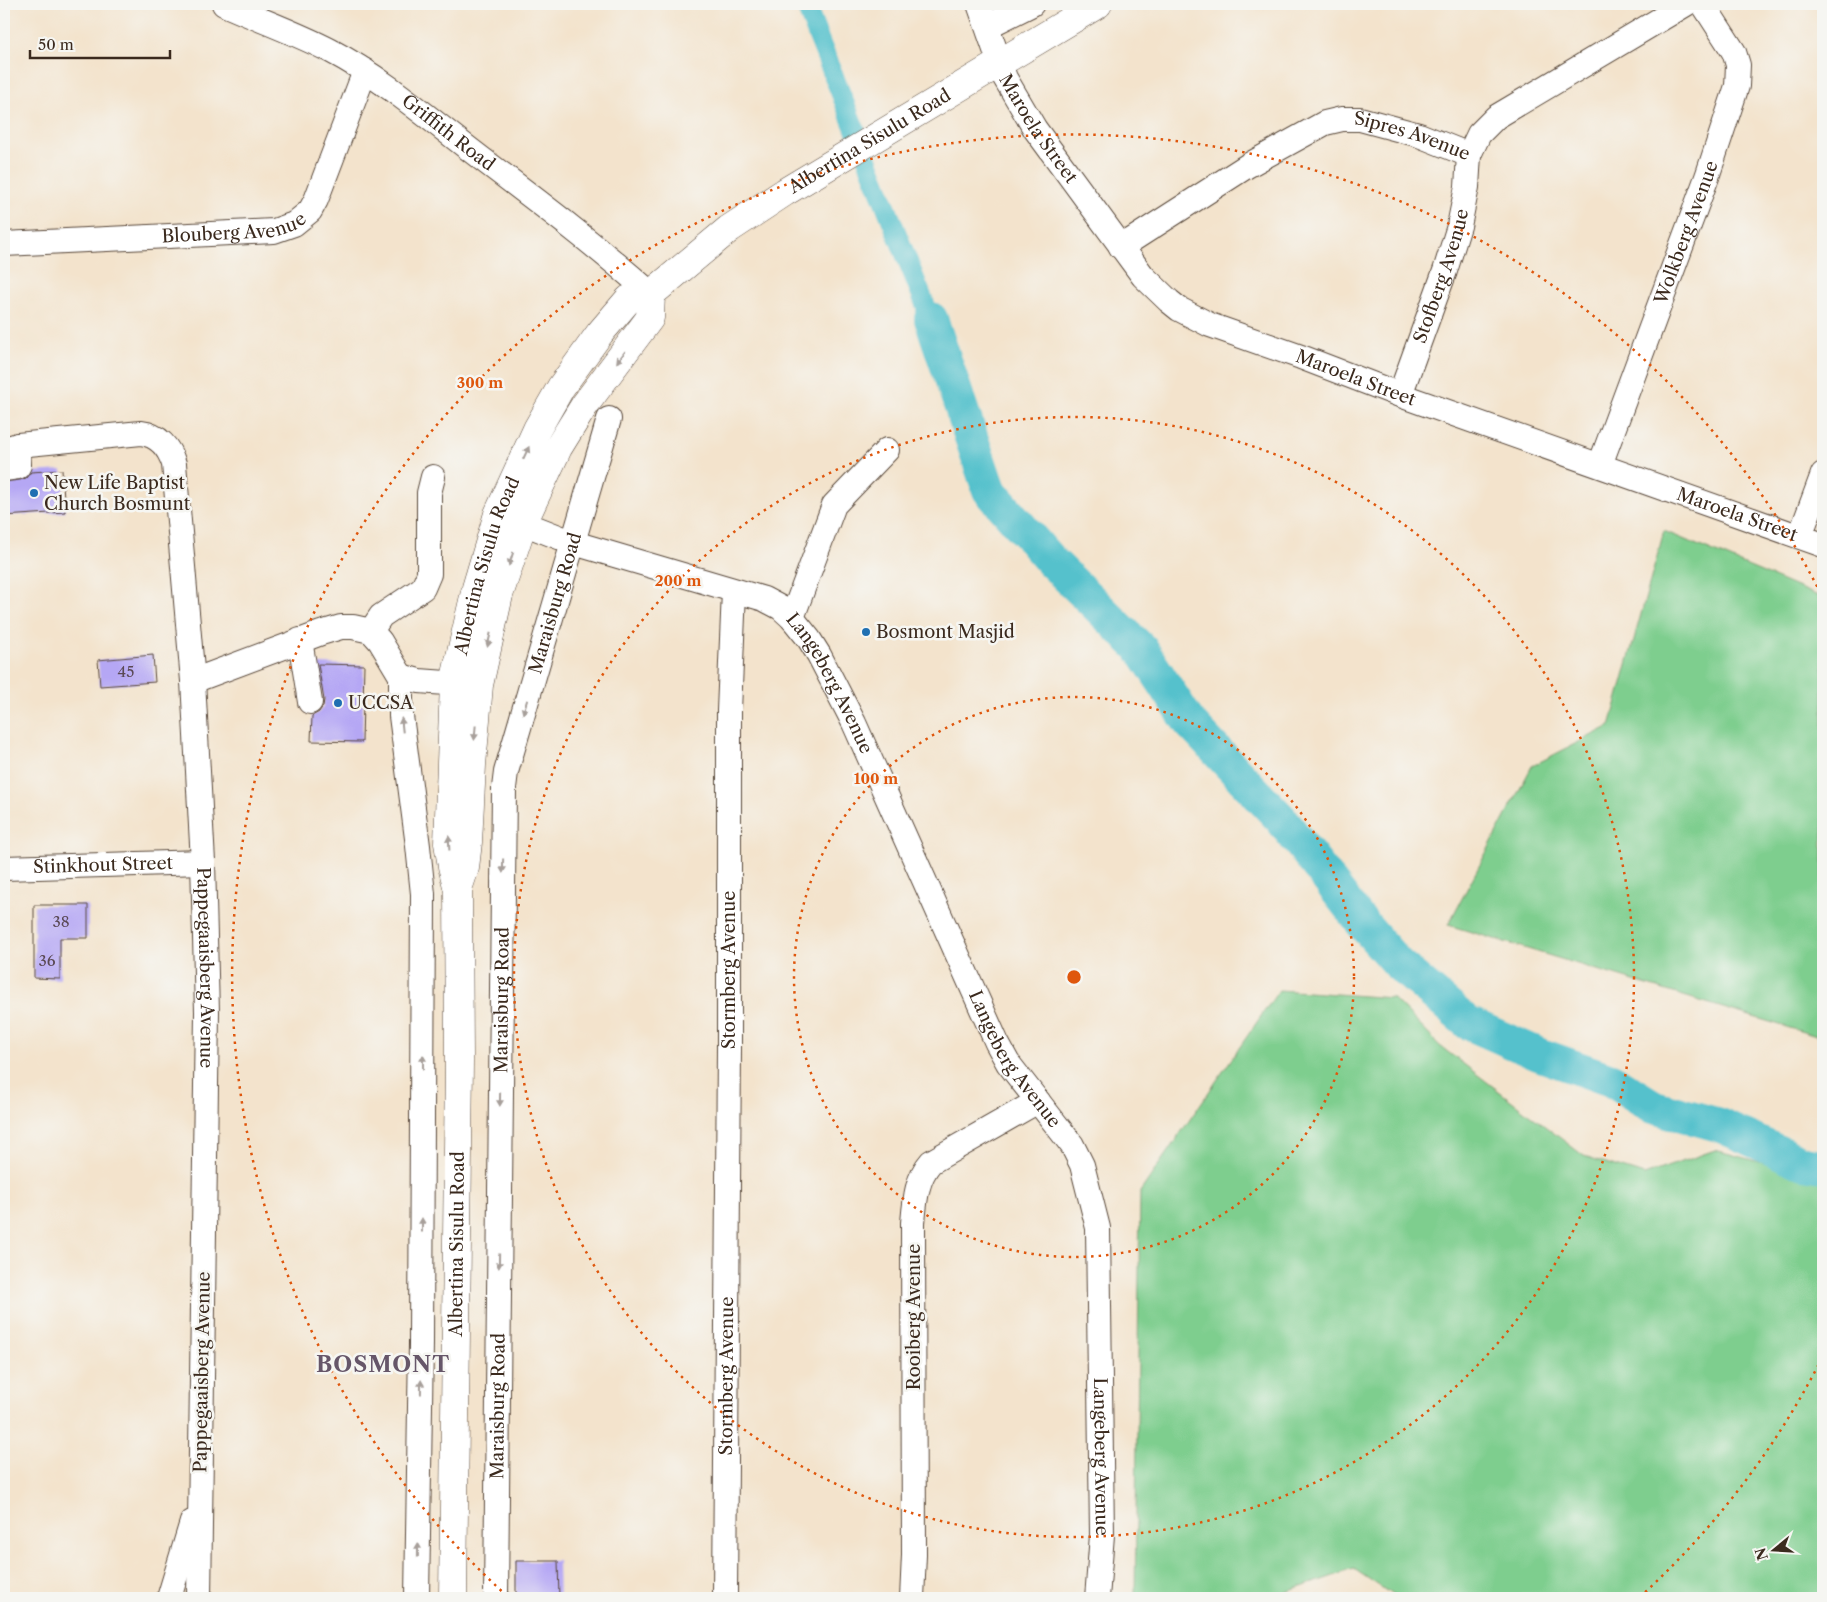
<svg xmlns="http://www.w3.org/2000/svg" width="1827" height="1602" viewBox="0 0 1827 1602" font-family="'Libre Caslon Text',serif">
<rect width="100%" height="100%" fill="#f6f6f2"/>
<filter id="ink" filterUnits="userSpaceOnUse"><feTurbulence type="fractalNoise" baseFrequency=".02" numOctaves="2"/><feDisplacementMap in="SourceGraphic" scale="10" xChannelSelector="R" yChannelSelector="G"/><feConvolveMatrix kernelMatrix="1 2 1 2 8 2 1 2 1" color-interpolation-filters="sRGB"/></filter>
<filter id="wash" filterUnits="userSpaceOnUse"><feTurbulence type="fractalNoise" baseFrequency=".0096" numOctaves="4" result="noise"/><feDisplacementMap in="SourceGraphic" scale="20" xChannelSelector="R" yChannelSelector="G"/><feGaussianBlur stdDeviation="1.12" result="paint"/><feColorMatrix in="noise" values="0 0 0 0 0 0 0 0 0 0 0 0 0 0 0 0 0 1.4 0 .05"/><feComposite in="paint" operator="in"/></filter>
<g filter="url(#wash)">
<rect width="100%" height="100%" fill="#f3e3cc"/>
<path fill="#7ece8e" stroke="#5c7c56" d="M1664 531 1823 598V1038L1448 925 1532 766 1610 726Z
M1279 990 1393 998 1440 1046 1584 1156 1644 1175 1715 1150 1823 1179V1598H1397L1354 1569 1269 1598H1135L1140 1192Z"/>
<g fill="none" stroke-linecap="round" stroke-linejoin="round">
<path stroke="#54c1cc" stroke-width="20" d="M805 4 931 319"/>
<path stroke="#54c1cc" stroke-width="34" d="M931 319 989 490 1050 560 1142 650 1189 722 1281 819 1362 923 1398 964 1468 1023 1538 1054 1611 1080 1654 1107 1719 1125 1803 1163 1823 1166"/>
</g>
<g id="blocks">
<path fill="#b5a7f4" d="M62 470 65 512 4 516V482L20 480 26 478 31 472Z
M153 655 155 682 100 686 98 660Z
M318 664 364 665 362 742 311 741 312 716 319 712 323 706 324 700Z
M34 905H88V938H60V979L34 978Z
M516 1561H558L559 1598H516Z"/>
</g>
</g>
<g filter="url(#ink)">
<use href="#blocks" fill-opacity="0" stroke="#574638" stroke-width="1"/>
<g fill="none" stroke-linecap="round" stroke-linejoin="round">
<defs>
<g id="minor">
<path id="s1" d="M224 4C259 20 297 33 331 51 386 80 433 122 482 159 540 203 597 246 651 294"/>
<path id="s2" d="M979 4 1005 78 1035 129 1143 276 1169 301 1179 309 1210 325 1301 357 1400 395 1823 545"/>
<path d="M988 26 1032 4"/>
<path id="s3" d="M4 244 274 231 294 224 310 211 316 200 365 71"/>
<path id="s4" d="M1121 247 1247 166 1325 123 1342 119H1360L1419 135 1469 155"/>
<path id="s5" d="M1400 395 1445 271 1459 226 1467 187 1469 155 1479 134 1496 117 1686 4"/>
<path id="s6" d="M4 449 18 445 141 433C159 435 169 448 174 464L193 681 203 862 207 1012 199 1598"/>
<path id="s7" d="M1600 465 1707 177 1737 86 1738 65 1734 52 1703 4"/>
<path d="M4 469 18 467 19 465 18 445"/>
<path id="s8" d="M505 516 574 543 764 599 781 608 792 618 809 639 819 655 854 723 997 1043 1008 1063 1072 1145 1082 1165 1098 1228 1102 1535 1097 1598"/>
<path d="M1800 536 1823 474"/>
<path d="M792 618 834 505 887 450"/>
<path d="M371 631 381 616 423 588 429 574V493L433 477"/>
<path d="M300 640 310 702"/>
<path d="M401 676 419 681 473 685"/>
<path d="M193 681 321 633 341 627H353L371 631 380 641 401 676V716L418 846 423 894 421 1343 417 1598"/>
<path id="s9" d="M4 868 203 862"/>
<path d="M169 1598 192 1522"/>
<path id="s10" d="M496 1598 504 788 506 772 609 419"/>
<path id="s11" d="M725 1598 729 1047V711L734 591"/>
<path d="M912 1598 914 1555 913 1223C915 1201 916 1179 931 1162L1038 1101"/>
</g>
<g id="major">
<path d="M460 883 465 868 468 842 472 765 479 685 499 595 523 523 558 448 584 406 650 318 651 294"/>
<path id="s12" d="M453 1598 459 1061 458 890 452 866 448 843 454 683 476 588 498 514 537 429 561 387 600 333 629 299 651 294 729 229 785 192 1098 4"/>
</g>
</defs>
<use href="#minor" stroke="#574638" stroke-width="26"/>
<use href="#major" stroke="#574638" stroke-width="29"/>
<use href="#minor" stroke="#fff" stroke-width="24"/>
<use href="#major" stroke="#fff" stroke-width="28"/>
</g>
<defs><path id="oneway-solid" d="M-6-.8H1V-3.2L6.5 0L1 3.2V.8H-6Z" transform="scale(1.25)"/></defs>
<g fill="#a79f9a">
<use href="#oneway-solid" transform="translate(621 357) rotate(127)"/>
<use href="#oneway-solid" transform="translate(526 453) rotate(-65)"/>
<use href="#oneway-solid" transform="translate(511 559) rotate(108)"/>
<use href="#oneway-solid" transform="translate(489 640) rotate(103)"/>
<use href="#oneway-solid" transform="translate(525 707) rotate(107)"/>
<use href="#oneway-solid" transform="translate(402 725) rotate(-96)"/>
<use href="#oneway-solid" transform="translate(475 733) rotate(95)"/>
<use href="#oneway-solid" transform="translate(449 843) rotate(-93)"/>
<use href="#oneway-solid" transform="translate(503 866) rotate(91)"/>
<use href="#oneway-solid" transform="translate(423 1062) rotate(-90)"/>
<use href="#oneway-solid" transform="translate(500 1099) rotate(91)"/>
<use href="#oneway-solid" transform="translate(422 1225) rotate(-90)"/>
<use href="#oneway-solid" transform="translate(499 1261) rotate(91)"/>
<use href="#oneway-solid" transform="translate(421 1387) rotate(-89)"/>
<use href="#oneway-solid" transform="translate(418 1550) rotate(-89)"/>
</g>
</g>
<g fill="none" stroke="#df570d" stroke-width="2.5" stroke-dasharray="2.5 5">
<circle cx="1074" cy="977" r="280"/>
<circle cx="1074" cy="977" r="560"/>
<path d="M1822 1358A840 840 0 0 1 1641 1596M507 1596A840 840 0 1 1 1822 596"/>
</g>
<g fill="#1f6fb2" stroke="#f6f6f2" stroke-width="2">
<circle cx="34" cy="493" r="5"/>
<circle cx="866" cy="632" r="5"/>
<circle cx="338" cy="703" r="5"/>
</g>
<g text-anchor="middle" dominant-baseline="central" stroke-width="5" stroke-linejoin="round" paint-order="stroke">
<g font-size="15" fill="#5a4954">
<text x="126" y="671">45</text>
<text x="61" y="921">38</text>
<text x="47" y="960">36</text>
</g>
<g font-size="18" fill="#3b2a1e" stroke="#f6f6f2">
<text stroke="none"><textPath href="#s2" startOffset="139">Maroela Street</textPath></text>
<text stroke="none"><textPath href="#s4" startOffset="329">Sipres Avenue</textPath></text>
<text stroke="none"><textPath href="#s1" startOffset="260">Griffith Road</textPath></text>
<text stroke="none"><textPath href="#s12" startOffset="1634">Albertina Sisulu Road</textPath></text>
<text stroke="none"><textPath href="#s3" startOffset="231">Blouberg Avenue</textPath></text>
<text stroke="none"><textPath href="#s7" startOffset="248">Wolkberg Avenue</textPath></text>
<text stroke="none"><textPath href="#s5" startOffset="126">Stofberg Avenue</textPath></text>
<text stroke="none"><textPath href="#s2" startOffset="559">Maroela Street</textPath></text>
<text stroke="none"><textPath href="#s2" startOffset="964">Maroela Street</textPath></text>
<text stroke="none"><textPath href="#s12" startOffset="1038">Albertina Sisulu Road</textPath></text>
<text stroke="none"><textPath href="#s10" startOffset="1002">Maraisburg Road</textPath></text>
<text stroke="none"><textPath href="#s8" startOffset="382">Langeberg Avenue</textPath></text>
<text stroke="none"><textPath href="#s9" startOffset="99">Stinkhout Street</textPath></text>
<text stroke="none"><textPath href="#s6" startOffset="691">Pappegaaisberg Avenue</textPath></text>
<text stroke="none"><textPath href="#s11" startOffset="628">Stormberg Avenue</textPath></text>
<text stroke="none"><textPath href="#s10" startOffset="598">Maraisburg Road</textPath></text>
<text stroke="none"><textPath href="#s8" startOffset="802">Langeberg Avenue</textPath></text>
<text stroke="none"><textPath href="#s12" startOffset="354">Albertina Sisulu Road</textPath></text>
<text transform="translate(914 1317) rotate(-90)">Rooiberg Avenue</text>
<text transform="translate(202 1372) rotate(-89)">Pappegaaisberg Avenue</text>
<text stroke="none"><textPath href="#s11" startOffset="222">Stormberg Avenue</textPath></text>
<text stroke="none"><textPath href="#s10" startOffset="192">Maraisburg Road</textPath></text>
<text stroke="none"><textPath href="#s8" startOffset="1222">Langeberg Avenue</textPath></text>
</g>
<g font-size="18" fill="#3b2a1e" stroke="#f6f6f2" text-anchor="start">
<text x="44" y="483">New Life Baptist<tspan x="44" dy="21">Church Bosmunt</tspan></text>
<text x="876" y="632">Bosmont Masjid</text>
<text x="348" y="703">UCCSA</text>
</g>
<g font-size="22" font-weight="bold" letter-spacing="1" fill="#665669" stroke="#f6f6f2">
<text x="383" y="1364">BOSMONT</text>
</g>
</g>
<circle cx="1074" cy="977" r="8" fill="#df570d" stroke="#f6f6f2" stroke-width="2.5"/>
<g font-size="15" text-anchor="middle" font-weight="bold" fill="#df570d" stroke="#f6f6f2" stroke-width="5" stroke-linejoin="round" paint-order="stroke">
<text x="480" y="388">300 m</text>
<text x="678" y="586">200 m</text>
<text x="876" y="784">100 m</text>
</g>
<rect width="1827" height="1602" fill="none" stroke="#f6f6f2" stroke-width="20"/>
<g transform="translate(1774 1550) rotate(252)" stroke="#f6f6f2" stroke-width="4" paint-order="stroke">
<path d="M0-4L9 19L0 12L-9 19Z" fill="#3b2a1e"/>
<text y="-8" font-size="14" font-weight="bold" text-anchor="middle" fill="#3b2a1e">N</text>
</g>
<path d="M30 50v8h140v-8" fill="none" stroke="#3b2a1e" stroke-width="2.5"/>
<text x="38" y="50" font-size="15" fill="#3b2a1e" stroke="#f6f6f2" stroke-width="4" paint-order="stroke">50 m</text>
</svg>
